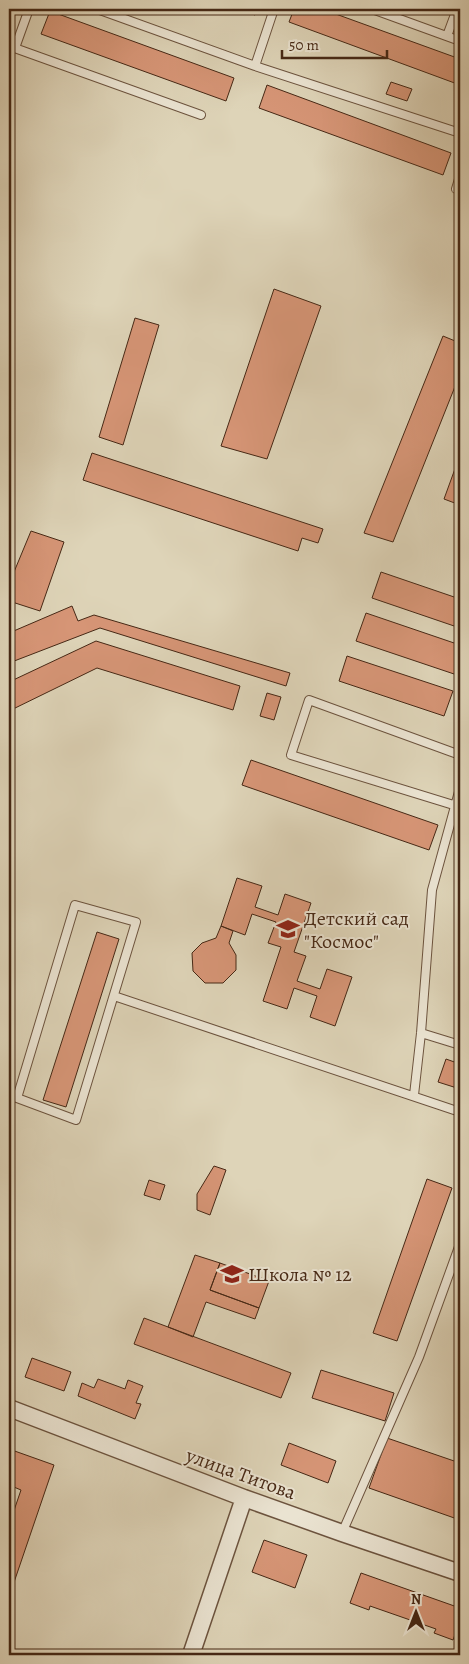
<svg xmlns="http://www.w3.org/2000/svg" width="469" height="1664" viewBox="0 0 469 1664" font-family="Alegreya,serif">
<rect width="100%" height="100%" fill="#ded4b8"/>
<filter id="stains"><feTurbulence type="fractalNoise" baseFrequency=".004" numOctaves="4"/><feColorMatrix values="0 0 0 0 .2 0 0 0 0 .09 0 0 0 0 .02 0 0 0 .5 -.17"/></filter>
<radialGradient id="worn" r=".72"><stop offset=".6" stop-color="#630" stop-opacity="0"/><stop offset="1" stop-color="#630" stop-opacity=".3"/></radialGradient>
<path fill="#d69576" stroke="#462815" d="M9 9H16L12 20 9 18Z
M237 9H258L255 15Z
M294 9H322L460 59V85L289 22Z
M50 11 234 78 226 101 41 34Z
M391 82 412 89 407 101 386 94Z
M267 85 451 153 443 175 259 108Z
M274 289 321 306 267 459 221 446Z
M135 318 159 325 123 445 99 437Z
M443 336 460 343V374L393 542 364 533Z
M92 453 323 529 318 543 302 538 298 551 83 480Z
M460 455V505L444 499Z
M31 531 64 542 40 611 9 601V584Z
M381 572 460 599V628L372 598Z
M72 606 78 621 94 615 290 673 286 686 100 628 9 663V633Z
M366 613 460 645V676L356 641Z
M96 641 240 686 233 710 97 668 9 711V682Z
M347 656 453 691 444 716 339 681Z
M267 693 281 697 274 720 260 716Z
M251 760 438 825 429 850 242 785Z
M237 878 262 886 255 907 278 915 285 894 311 903 294 952 306 956 297 981 320 989 327 969 352 977 335 1026 310 1017 317 996 294 988 287 1009 263 1001 281 947 268 943 276 922 252 914 245 935 221 926Z
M221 926 233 931 229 943 236 955V970L223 983H205L193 971 192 953 202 943 216 938Z
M97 932 119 939 66 1107 43 1100Z
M446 1059 460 1064V1089L438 1082Z
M214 1166 226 1170 210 1215 197 1210V1194Z
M427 1179 452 1188 397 1341 373 1333Z
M149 1180 165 1185 160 1200 144 1195Z
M195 1255 220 1263 210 1290 259 1308 255 1319 206 1302 193 1337 168 1327Z
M220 1263 269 1281 259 1308 210 1290Z
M144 1318 291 1373 281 1398 134 1344Z
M32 1358 71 1372 64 1391 25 1377Z
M321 1370 394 1393 385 1421 312 1398Z
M98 1379 125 1389 128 1380 143 1386 136 1403 141 1404 135 1419 78 1396 82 1383 94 1388Z
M387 1438 460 1463V1520L369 1488Z
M289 1443 336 1461 328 1483 281 1465Z
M9 1449 54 1465 9 1597V1525L21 1490 9 1485Z
M264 1540 307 1555 295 1588 252 1572Z
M361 1573 460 1608V1621L453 1640 434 1633 436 1629 370 1606 369 1610 350 1603Z"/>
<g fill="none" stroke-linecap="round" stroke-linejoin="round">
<defs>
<path id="lane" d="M97 9 255 66 460 133
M372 9 460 41
M447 36 457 9
M9 46 201 115
M15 48 29 9
M255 66 274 9
M456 189 460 176
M460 755 309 700 291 755 460 807
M75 905 136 922 76 1120 17 1098Z
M114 996 460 1112
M421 1033 460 1045
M414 1095 421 1033 432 890 460 788
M342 1533 419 1357 460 1244"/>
<path id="street" d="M9 1408 244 1498 342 1533 460 1573
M191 1655 244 1498"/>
</defs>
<use href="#lane" stroke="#6c533e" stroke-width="10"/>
<use href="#street" stroke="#6c533e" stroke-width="19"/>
<use href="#lane" stroke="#eae3d1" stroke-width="8"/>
<use href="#street" stroke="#eae3d1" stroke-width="16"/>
</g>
<defs>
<symbol id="school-bare" viewBox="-9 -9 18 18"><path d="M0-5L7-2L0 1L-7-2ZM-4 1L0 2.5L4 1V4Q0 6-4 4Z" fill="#8f2418" stroke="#eae3d1" stroke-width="2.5" paint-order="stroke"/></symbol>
</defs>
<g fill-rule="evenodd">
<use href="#school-bare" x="272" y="913" width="32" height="32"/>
<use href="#school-bare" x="216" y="1258" width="32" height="32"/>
</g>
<g text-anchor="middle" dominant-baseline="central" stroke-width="4" stroke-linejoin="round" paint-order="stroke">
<g font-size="20" fill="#462815" stroke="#eae3d1" text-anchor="start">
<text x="304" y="918">Детский сад<tspan x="304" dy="23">"Космос"</tspan></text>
<text x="248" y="1274">Школа № 12</text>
</g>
<g font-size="20" fill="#462815" stroke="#eae3d1">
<text transform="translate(241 1474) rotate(20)">улица Титова</text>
</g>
</g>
<rect width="469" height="1664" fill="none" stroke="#ded4b8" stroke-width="30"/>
<rect x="10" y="10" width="449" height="1644" fill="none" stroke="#462815" stroke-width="2.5"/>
<rect x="15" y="15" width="439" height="1634" fill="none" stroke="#462815"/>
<g transform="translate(416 1612)" stroke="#eae3d1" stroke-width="4" paint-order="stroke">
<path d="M0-4L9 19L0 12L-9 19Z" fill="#462815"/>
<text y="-8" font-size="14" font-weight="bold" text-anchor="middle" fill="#462815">N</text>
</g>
<path d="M282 50v8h105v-8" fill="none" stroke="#462815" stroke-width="2.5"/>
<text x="289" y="50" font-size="15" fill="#462815" stroke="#eae3d1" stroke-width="4" paint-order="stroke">50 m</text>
<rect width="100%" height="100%" filter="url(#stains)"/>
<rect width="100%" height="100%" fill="url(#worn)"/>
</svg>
